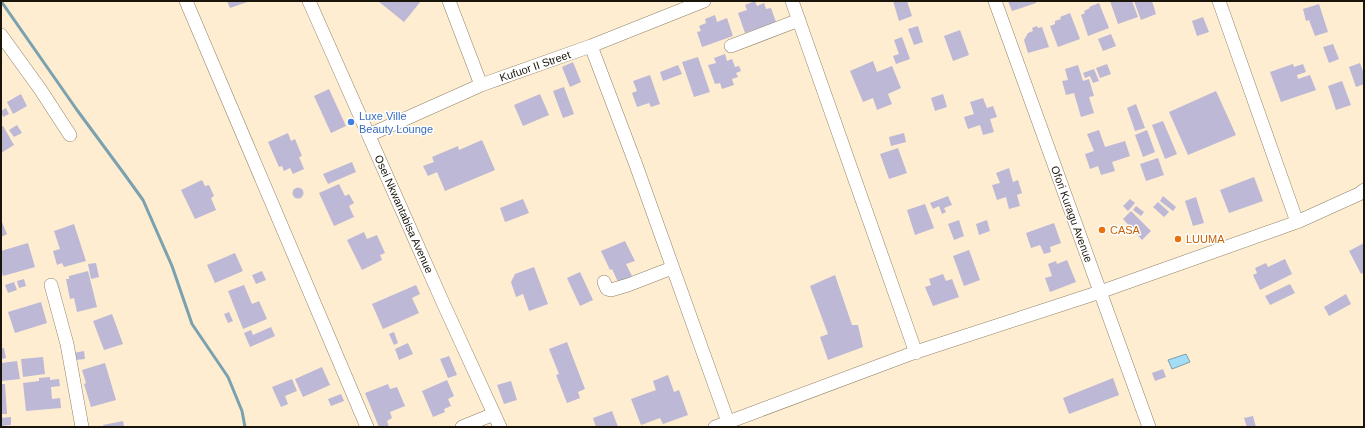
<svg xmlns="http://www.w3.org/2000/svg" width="1365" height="428" viewBox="0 0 1365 428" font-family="Arial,sans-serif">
<rect width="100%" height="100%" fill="#feedd1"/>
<path fill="#a3ddf6" stroke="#7aa1af" d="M1186 354 1190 362 1172 369 1168 360Z"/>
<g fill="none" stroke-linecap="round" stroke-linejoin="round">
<path stroke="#7aa1af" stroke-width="3" d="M1 1 77 110 125 175 143 200 172 266 192 324 228 377 242 411 245 427"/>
</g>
<path fill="#bcb8d6" d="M227 1H250L230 8Z
M378 1H421L404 22Z
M755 1 757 6 764 3 766 9 771 8 776 22 745 33 738 13 747 10 745 5Z
M893 1H907L912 16 899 21Z
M1008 1H1036V3L1012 11Z
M1110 1H1132L1138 17 1118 24Z
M1134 1H1152L1156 14 1141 20Z
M1099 3 1109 28 1088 36 1081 15 1085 13 1084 11 1090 8 1089 7Z
M1319 4 1328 32 1315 36 1309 20 1306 21 1303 9Z
M1070 13 1080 39 1058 47 1050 26 1055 24V21L1061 19 1060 17Z
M715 15 717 22 727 18 733 36 702 47 697 32 701 31 699 26 706 23 705 19Z
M1203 17 1209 32 1197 36 1192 21Z
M918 26 923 42 914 45 908 29Z
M1037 26 1038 28 1042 27 1049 47 1028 53 1024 40 1028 33 1033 31 1032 28Z
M960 30 969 55 953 61 944 36Z
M1111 34 1116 46 1103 51 1098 39Z
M902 37 910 59 896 64 893 56 899 54 894 40Z
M1333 44 1339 59 1329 63 1323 47Z
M725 54 727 61 732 59 735 67 739 66 741 71 736 73 738 77 732 79 734 85 722 89 720 83 715 84 708 65 716 63 714 58Z
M698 57 710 92 694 97 682 62Z
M873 61 877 72 892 66 901 88 888 94 892 104 877 110 873 98 863 102 850 71Z
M573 62 581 82 570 87 562 67Z
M1360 63 1364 74V84L1356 87 1349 67Z
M1107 64 1111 74 1100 78 1096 68Z
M1293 64 1294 67 1303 64 1306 72 1297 75 1298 79 1310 75 1316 90 1281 102 1270 72Z
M678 65 682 74 663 81 660 72Z
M1078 65 1083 81 1089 79 1094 96 1089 97 1094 113 1081 117 1074 93 1066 95 1062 81 1068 80 1065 69Z
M1094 69 1099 81 1093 83 1090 76 1085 78 1083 73Z
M650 75 660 104 651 107 649 103 637 107 632 93 637 91 633 81Z
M1342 81 1351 105 1336 110 1328 86Z
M564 87 574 114 563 118 553 91Z
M329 89 346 126 331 133 314 96Z
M1216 91 1236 135 1188 155 1169 112Z
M21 94 27 106 13 114 7 102Z
M540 94 549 115 523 126 514 105Z
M943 94 947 107 935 111 931 98Z
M983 98 987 108 993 106 997 117 990 119 994 132 983 135 980 125 968 129 964 117 974 114 970 102Z
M1136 104 1145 128 1135 131 1127 108Z
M6 108 9 114 3 117 1 111Z
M1163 121 1177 154 1165 159 1152 125Z
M17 125 22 133 14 137 9 130Z
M3 126 14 145 1 153V127Z
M1099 130 1105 147 1125 141 1130 156 1112 162 1115 171 1101 175 1098 166 1090 169 1085 154 1094 151 1087 134Z
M1147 130 1155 152 1143 157 1135 135Z
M288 133 291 141 295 139 302 156 299 157 304 169 293 174 290 168 284 171 282 166 279 167 268 142Z
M904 133 906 142 891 146 889 137Z
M482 140 495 170 445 191 437 172 428 176 423 166 434 162 432 157 458 146 459 150Z
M898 148 907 173 889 179 880 154Z
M1158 158 1164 175 1146 181 1140 164Z
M352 162 356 172 328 184 323 174Z
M1009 168 1013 182 1018 180 1022 193 1017 195 1020 206 1009 209 1006 197 997 200 992 185 1000 183 996 173Z
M1254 177 1263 201 1229 213 1220 190Z
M202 180 205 186 209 185 214 196 211 198 216 210 195 219 181 190Z
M339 184 345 196 349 194 354 203 349 206 354 217 334 226 319 193Z
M292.5 193a5.5 5.5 0 1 1 11 0a5.5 5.5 0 1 1-11 0Z
M948 196 952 205 944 208 946 212 942 214 939 206 933 209 930 203Z
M1163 196 1176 207 1173 211 1160 201Z
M1196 197 1204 223 1193 226 1185 201Z
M523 199 529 213 505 222 500 208Z
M1130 199 1135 203 1128 211 1123 206Z
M1158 202 1169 212 1164 217 1153 207Z
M925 204 934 228 915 235 907 210Z
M1136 206 1144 212 1141 216 1133 210Z
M1131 211 1151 231 1142 240 1123 219Z
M1 220 7 234 1 237Z
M959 220 964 236 954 240 948 224Z
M987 220 990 231 979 235 976 224Z
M1054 223 1061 243 1050 247 1051 252 1044 254 1040 245 1031 248 1026 233Z
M74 224 86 261 64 267 62 263 57 265 53 251 60 249 54 231Z
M364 232 367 239 377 235 385 253 380 255 382 260 362 270 347 240Z
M625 241 635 261 626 264 632 276 618 282 612 269 610 270 601 251Z
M28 243 35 267 3 276 1 269V251Z
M1364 243V272L1361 274 1349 251Z
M969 250 980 280 964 286 953 256Z
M235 253 243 271 215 283 207 265Z
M1285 259 1292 274 1260 290 1253 275 1257 273 1255 268 1266 263 1268 267Z
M1067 260 1076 282 1050 292 1045 278 1052 276 1048 264 1056 261 1057 264Z
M96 263 99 277 91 279 88 264Z
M534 267 548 304 529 311 523 294 516 297 511 282 515 274Z
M88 271 97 307 77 312 74 298 70 299 66 279H69V276Z
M262 271 266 280 256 284 252 275Z
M580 272 593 300 580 306 567 278Z
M943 274 946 281 952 279 959 297 933 306 925 287 931 285 929 279Z
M835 275 852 325H858L863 347 828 360 820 337 828 334 810 286Z
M24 279 26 286 19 288 17 281Z
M14 282 17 290 8 293 5 285Z
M1290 284 1295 293 1270 305 1265 296Z
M244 285 252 304 259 301 267 319 243 329 228 291Z
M416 285 420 294 412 298 419 313 383 329 372 304Z
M1346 294 1351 304 1329 316 1324 307Z
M41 302 47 323 15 333 8 312Z
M229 312 233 321 228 323 224 314Z
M112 314 123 344 104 350 93 321Z
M271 327 275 336 250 347 244 333 251 330 253 335Z
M394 332 398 343 394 345 389 334Z
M567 342 585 389 578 392 580 398 567 403 556 375 559 374 549 349Z
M408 343 413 354 399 360 395 349Z
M4 348 6 358 1 359V349Z
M84 351 85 359 76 360 74 353Z
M449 356 457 375 448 378 440 359Z
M43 357 45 374 23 377 21 359Z
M17 361 20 379 1 381V363Z
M105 363 116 400 91 407 84 384 86 383 82 370Z
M322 367 330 385 303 397 295 379Z
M1163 369 1166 377 1155 381 1152 373Z
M668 375 674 392 679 390 688 415 663 424 660 418 641 425 631 399 656 390 653 381Z
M50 377V380L59 379 60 386 51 387 52 399 60 398 61 408 26 411 23 383 39 381V378Z
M1113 378 1119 395 1069 414 1063 398Z
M292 379 297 391 285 396 288 404 281 407 272 387Z
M447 380 454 396 448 399 451 406 444 409 445 412 433 417 422 391Z
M511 381 517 400 504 404 497 385Z
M1 384H5L7 414H1Z
M388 384 390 389 397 387 405 406 390 412 392 418 387 421 389 427H379L365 393Z
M341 394 344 401 331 406 328 399Z
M612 411 618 427H596L593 418Z
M1253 416 1256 427H1247L1244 418Z
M11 417V425L1 426V418Z
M123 421 124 427H104L103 425Z"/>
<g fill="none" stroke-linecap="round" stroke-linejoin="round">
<defs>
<path id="minor" d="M186 1 367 427
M309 1 444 305 500 427
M449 1 481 85
M792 1 916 353
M995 1 1149 427
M1219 1 1297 222
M1 35 40 89 70 135
M591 46 636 165 728 422
M731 46 799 20
M369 135 481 85 591 46 704 1
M604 282 607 289 611 290 628 285 672 268
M51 285 67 344 82 427
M462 427 494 414
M715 427 913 353 1100 292 1297 222 1359 194 1364 190"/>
</defs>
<use href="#minor" stroke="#8f8166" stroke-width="14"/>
<use href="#minor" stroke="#fff" stroke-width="13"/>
</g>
<circle fill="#3f7fe0" stroke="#fff" stroke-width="1.5" cx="351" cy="122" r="4"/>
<g fill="#e8710a" stroke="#fff" stroke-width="1.5">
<circle cx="1102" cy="230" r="4"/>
<circle cx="1178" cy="239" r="4"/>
</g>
<g text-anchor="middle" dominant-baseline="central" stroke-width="3" stroke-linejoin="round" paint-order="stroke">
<g font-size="11" fill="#1a150a" stroke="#fff">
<text transform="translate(535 66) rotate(-19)">Kufuor II Street</text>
<text transform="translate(404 214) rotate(66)">Osei Nkwantabisa Avenue</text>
<text transform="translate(1072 214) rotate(70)">Ofori Kuragu Avenue</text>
</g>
<g font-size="11" fill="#366cbe" stroke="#fff" text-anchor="start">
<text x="359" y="116">Luxe Ville<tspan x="359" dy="13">Beauty Lounge</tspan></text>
</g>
<g font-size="11" fill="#c56008" stroke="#fff" text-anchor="start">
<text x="1110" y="230">CASA</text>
<text x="1186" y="239">LUUMA</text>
</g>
</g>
<rect width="1365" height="428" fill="none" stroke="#1a150a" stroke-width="4"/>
</svg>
